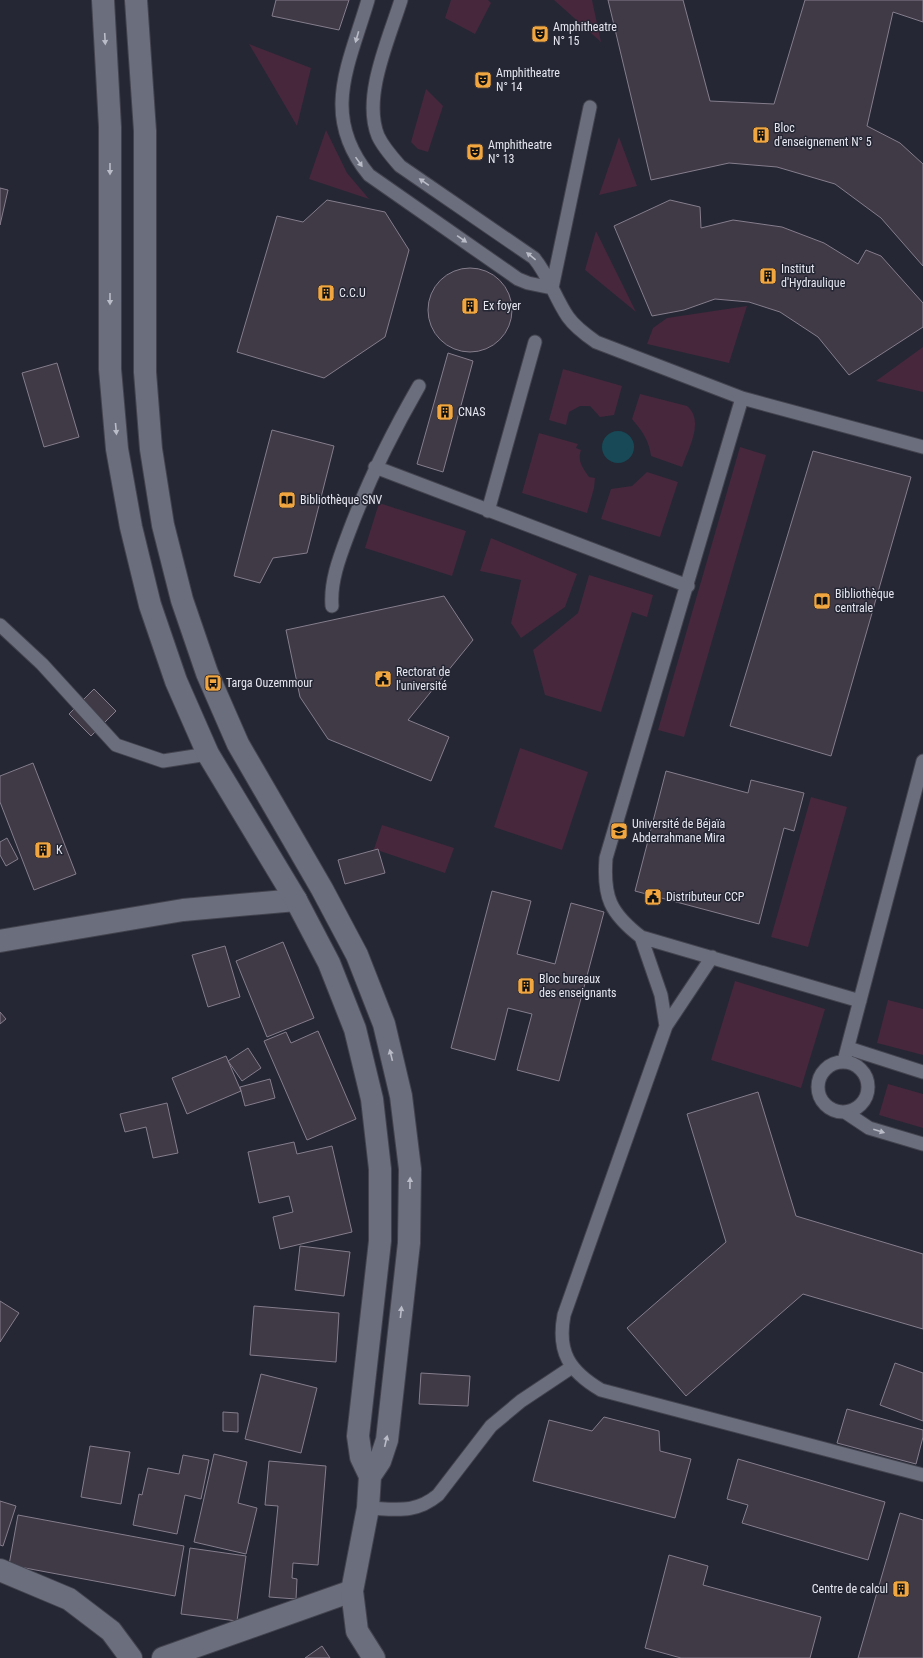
<svg xmlns="http://www.w3.org/2000/svg" width="923" height="1658" viewBox="0 0 923 1658" font-family="'Roboto Condensed',sans-serif">
<rect width="100%" height="100%" fill="#252734"/>
<path fill="#46273c" d="M451 0H488L491 3 475 34 445 18Z
M554 0H592L601 42Z
M249 44 311 68 297 126Z
M426 89 443 106 428 152 418 149 411 142Z
M326 130 347 173 369 199 309 179Z
M619 137 637 186 599 195Z
M596 231 636 312 585 270Z
M747 306 729 363 647 344 653 328 667 318Z
M923 347V392L876 381Z
M563 369 622 386 614 415 600 417 590 406H580L569 412 566 425 549 420Z
M640 394 687 406C705 421 688 449 682 467L651 456C649 440 642 431 632 419Z
M539 433 578 444 576 448 581 450C577 461 583 468 589 477L595 478 594 488 587 513 522 493Z
M740 447 766 455 684 737 658 730Z
M647 472 678 482 660 537 601 519 611 489 632 486Z
M379 503 466 531 452 576 365 548Z
M491 538 577 574 565 607 521 638 511 623 521 580 480 571Z
M589 575 653 595 647 617 632 612 601 712 545 695 533 650 578 613Z
M520 748 588 772 562 850 494 827Z
M811 797 847 807 808 947 771 937Z
M382 825 454 848 445 873 374 849Z
M735 981 825 1009 801 1088 711 1060Z
M888 1000 923 1009V1055L877 1043Z
M888 1084 923 1094V1128L879 1115Z"/>
<path fill="#174956" d="M602 447a16 16 0 1 1 32 0a16 16 0 1 1-32 0Z"/>
<path fill="#403946" stroke="#857d8c" d="M276 0H349L339 30 272 16Z
M608 0H683L710 101 774 104 805 0H923V22L893 12 867 126 900 143 923 164V266L881 218 835 184 777 167 729 163 651 180Z
M0 188 8 190 0 225Z
M327 200 385 212 409 250 385 337 324 378 237 352 277 216 303 222Z
M670 200 700 207 701 228 733 220 782 227 824 243 858 264 866 250 881 256 923 303V327L849 375 818 337 780 312 749 302 715 299 684 310 652 316 614 226Z
M428 310a42 42 0 1 1 84 0a42 42 0 1 1-84 0Z
M448 353 473 361 443 472 417 464Z
M57 363 79 437 44 447 22 373Z
M272 430 334 446 307 553 273 558 260 583 234 576Z
M813 451 911 477 831 756 730 726Z
M444 596 473 640 408 720 449 737 431 781 328 739 300 697 286 630Z
M94 689 116 711 91 736 69 714Z
M33 763 76 874 34 890 0 802V776Z
M666 771 748 793 751 780 804 793 794 831 784 828 759 924 635 891Z
M7 838 18 859 6 866 0 855V842Z
M378 849 385 873 345 884 338 860Z
M492 891 531 901 517 954 555 964 571 903 604 912 559 1081 517 1070 532 1014 508 1008 495 1060 451 1048Z
M283 942 314 1018 267 1037 236 961Z
M225 946 240 997 208 1007 192 955Z
M0 1012 6 1019 0 1024Z
M318 1031 356 1119 307 1140 264 1041 286 1032 291 1043Z
M248 1048 261 1068 242 1081 228 1061Z
M226 1056 241 1091 187 1114 172 1078Z
M270 1079 275 1098 245 1106 240 1087Z
M758 1092 796 1216 923 1254V1329L803 1294 686 1396 627 1328 726 1242 687 1114Z
M167 1103 178 1153 153 1158 146 1127 125 1132 120 1114Z
M294 1142 297 1154 332 1146 352 1232 280 1249 273 1217 293 1212 289 1196 259 1203 248 1152Z
M300 1246 350 1252 344 1296 295 1290Z
M0 1301 19 1313 0 1342Z
M254 1306 339 1313 336 1362 250 1355Z
M895 1363 923 1373V1421L880 1405Z
M421 1373 470 1376 468 1406 419 1404Z
M261 1374 317 1388 301 1453 245 1439Z
M847 1409 923 1430V1437L916 1464 837 1443Z
M223 1412 238 1413V1432L223 1431Z
M604 1417 659 1431 660 1451 691 1459 675 1518 533 1481 549 1420 592 1431Z
M90 1446 130 1452 121 1504 81 1497Z
M214 1454 247 1462 238 1503 257 1508 246 1554 194 1542Z
M183 1455 209 1460 201 1499 185 1495 177 1534 133 1525 139 1494 142 1495 148 1468 179 1474Z
M738 1459 885 1502 868 1560 742 1523 748 1505 727 1499Z
M269 1461 326 1466 318 1565 293 1563 292 1578 297 1579 296 1599 269 1597 278 1506 265 1505Z
M0 1501 16 1506 3 1546 0 1545Z
M900 1513 923 1520V1658H858Z
M18 1515 184 1546 175 1596 9 1565Z
M190 1548 246 1556 237 1621 181 1614Z
M669 1555 708 1566 703 1585 821 1617 810 1658H681L645 1648Z
M322 1646 330 1658H305Z"/>
<g fill="none" stroke-linecap="round" stroke-linejoin="round">
<defs>
<path id="lane" d="M368 0C349 65 320 115 369 175L518 279 528 283 552 288
M401 0C389 39 362 97 378 136 383 147 392 157 400 166L534 258C549 276 555 298 568 317 575 327 586 335 596 342L742 398 923 447
M552 288 590 107
M742 398 606 858C603 897 610 913 641 937L860 1001
M375 467 688 586
M488 511 535 342
M332 606C330 581 340 556 349 532 368 481 392 433 419 386
M0 625 42 664 116 745 163 761 208 754
M641 937 661 995 666 1026 564 1315C557 1352 569 1371 601 1390L923 1475
M666 1026 712 957
M848 1048 923 1072
M844 1061 923 761
M818 1087a25 25 0 1 1 50 0a25 25 0 1 1-50 0Z
M845 1112 869 1128 923 1144
M368 1508C396 1509 415 1514 438 1495L491 1426 521 1401 572 1367"/>
<path id="street" d="M0 941 183 910 296 900
M0 1570 69 1599 111 1631 131 1658
M163 1658 352 1591"/>
<path id="secondary" d="M103 0 110 127V369L117 449 131 527 150 605 176 681 208 754 296 900 329 963 355 1029 372 1099 380 1169V1241L358 1436 361 1457 370 1476 368 1508 352 1591 357 1631 374 1658
M136 0 145 131V372L151 449 163 525 182 600 207 673 238 744 322 889 357 955 384 1024 401 1096 410 1169 409 1243 387 1440 380 1461 370 1476"/>
</defs>
<use href="#lane" stroke="#42434e" stroke-width="15"/>
<use href="#street" stroke="#42434e" stroke-width="24"/>
<use href="#secondary" stroke="#42434e" stroke-width="24"/>
<use href="#lane" stroke="#6b6e7d" stroke-width="13"/>
<use href="#street" stroke="#6b6e7d" stroke-width="22"/>
<use href="#secondary" stroke="#6b6e7d" stroke-width="22"/>
</g>
<defs><path id="oneway-solid" d="M-6-.8H1V-3.2L6.5 0L1 3.2V.8H-6Z"/></defs>
<g fill="#babcc7">
<use href="#oneway-solid" transform="translate(357 37) rotate(106)"/>
<use href="#oneway-solid" transform="translate(105 39) rotate(87)"/>
<use href="#oneway-solid" transform="translate(359 162) rotate(55)"/>
<use href="#oneway-solid" transform="translate(110 169) rotate(90)"/>
<use href="#oneway-solid" transform="translate(424 182) rotate(-145)"/>
<use href="#oneway-solid" transform="translate(462 239) rotate(35)"/>
<use href="#oneway-solid" transform="translate(531 256) rotate(-141)"/>
<use href="#oneway-solid" transform="translate(110 299) rotate(90)"/>
<use href="#oneway-solid" transform="translate(116 429) rotate(85)"/>
<use href="#oneway-solid" transform="translate(391 1055) rotate(-104)"/>
<use href="#oneway-solid" transform="translate(879 1131) rotate(17)"/>
<use href="#oneway-solid" transform="translate(410 1183) rotate(-89)"/>
<use href="#oneway-solid" transform="translate(401 1312) rotate(-84)"/>
<use href="#oneway-solid" transform="translate(386 1441) rotate(-77)"/>
</g>
<defs>
<symbol id="theatre-square" viewBox="-11 -11 22 22"><rect x="-9" y="-9" width="18" height="18" rx="4" fill="#f1a63f" stroke="#252734"/><path d="M-5-5.5Q0-4 5-5.5V0Q5 5 0 6Q-5 5-5 0ZM-3.3-2.5H-1v1.5H-3.3ZM1-2.5H3.3v1.5H1ZM-2.8 1Q0 5.5 2.8 1Z" fill="#111"/></symbol>
<symbol id="building-square" viewBox="-11 -11 22 22"><rect x="-9" y="-9" width="18" height="18" rx="4" fill="#f1a63f" stroke="#252734"/><path d="M-4-6H4V6H1V3H-1V6H-4ZM-2.5-4.3h1.7v1.8h-1.7ZM.8-4.3h1.7v1.8H.8ZM-2.5-1h1.7V.8h-1.7ZM.8-1h1.7V.8H.8Z" fill="#111"/></symbol>
<symbol id="library-square" viewBox="-11 -11 22 22"><rect x="-9" y="-9" width="18" height="18" rx="4" fill="#f1a63f" stroke="#252734"/><path d="M-6-4Q-3-5.5-.7-3.5V5Q-3 3-6 4ZM6-4Q3-5.5 .7-3.5V5Q3 3 6 4Z" fill="#111"/></symbol>
<symbol id="civic-square" viewBox="-11 -11 22 22"><rect x="-9" y="-9" width="18" height="18" rx="4" fill="#f1a63f" stroke="#252734"/><path d="M-.6-6.5H3V-4.5H.6V-3L4-1V1h2V6H-6V1h2V-1L-.6-3ZM-1.2 2.5V6h2.4V2.5Z" fill="#111"/></symbol>
<symbol id="bus-square" viewBox="-11 -11 22 22"><rect x="-9" y="-9" width="18" height="18" rx="4" fill="#f1a63f" stroke="#252734"/><path d="M-5-6H5V4H4V6H2V4H-2V6H-4V4H-5ZM-3.5-4V0h7V-4ZM-3.5 1.2v1.5H-2V1.2ZM2 1.2v1.5H3.5V1.2Z" fill="#111"/></symbol>
<symbol id="university-square" viewBox="-11 -11 22 22"><rect x="-9" y="-9" width="18" height="18" rx="4" fill="#f1a63f" stroke="#252734"/><path d="M0-5L7-2L0 1L-7-2ZM-4 1L0 2.5L4 1V4Q0 6-4 4Z" fill="#111"/></symbol>
</defs>
<g fill-rule="evenodd">
<use href="#theatre-square" x="530" y="24" width="20" height="20"/>
<use href="#theatre-square" x="473" y="70" width="20" height="20"/>
<use href="#building-square" x="751" y="125" width="20" height="20"/>
<use href="#theatre-square" x="465" y="142" width="20" height="20"/>
<use href="#building-square" x="758" y="266" width="20" height="20"/>
<use href="#building-square" x="316" y="283" width="20" height="20"/>
<use href="#building-square" x="460" y="296" width="20" height="20"/>
<use href="#building-square" x="435" y="402" width="20" height="20"/>
<use href="#library-square" x="277" y="490" width="20" height="20"/>
<use href="#library-square" x="812" y="591" width="20" height="20"/>
<use href="#civic-square" x="373" y="669" width="20" height="20"/>
<use href="#bus-square" x="203" y="673" width="20" height="20"/>
<use href="#university-square" x="609" y="821" width="20" height="20"/>
<use href="#building-square" x="33" y="840" width="20" height="20"/>
<use href="#civic-square" x="643" y="887" width="20" height="20"/>
<use href="#building-square" x="516" y="976" width="20" height="20"/>
<use href="#building-square" x="891" y="1579" width="20" height="20"/>
</g>
<g text-anchor="middle" dominant-baseline="central" stroke-width="3" stroke-linejoin="round" paint-order="stroke">
<g font-size="12" fill="#e5e6ef" stroke="#252734" text-anchor="start">
<text x="553" y="27">Amphitheatre<tspan x="553" dy="14">N° 15</tspan></text>
<text x="496" y="73">Amphitheatre<tspan x="496" dy="14">N° 14</tspan></text>
<text x="774" y="128">Bloc<tspan x="774" dy="14">d'enseignement N° 5</tspan></text>
<text x="488" y="145">Amphitheatre<tspan x="488" dy="14">N° 13</tspan></text>
<text x="781" y="269">Institut<tspan x="781" dy="14">d'Hydraulique</tspan></text>
<text x="339" y="293">C.C.U</text>
<text x="483" y="306">Ex foyer</text>
<text x="458" y="412">CNAS</text>
<text x="300" y="500">Bibliothèque SNV</text>
<text x="835" y="594">Bibliothèque<tspan x="835" dy="14">centrale</tspan></text>
<text x="396" y="672">Rectorat de<tspan x="396" dy="14">l'université</tspan></text>
<text x="226" y="683">Targa Ouzemmour</text>
<text x="632" y="824">Université de Béjaïa<tspan x="632" dy="14">Abderrahmane Mira</tspan></text>
<text x="56" y="850">K</text>
<text x="666" y="897">Distributeur CCP</text>
<text x="539" y="979">Bloc bureaux<tspan x="539" dy="14">des enseignants</tspan></text>
<text x="888" y="1589" text-anchor="end">Centre de calcul</text>
</g>
</g>
</svg>
